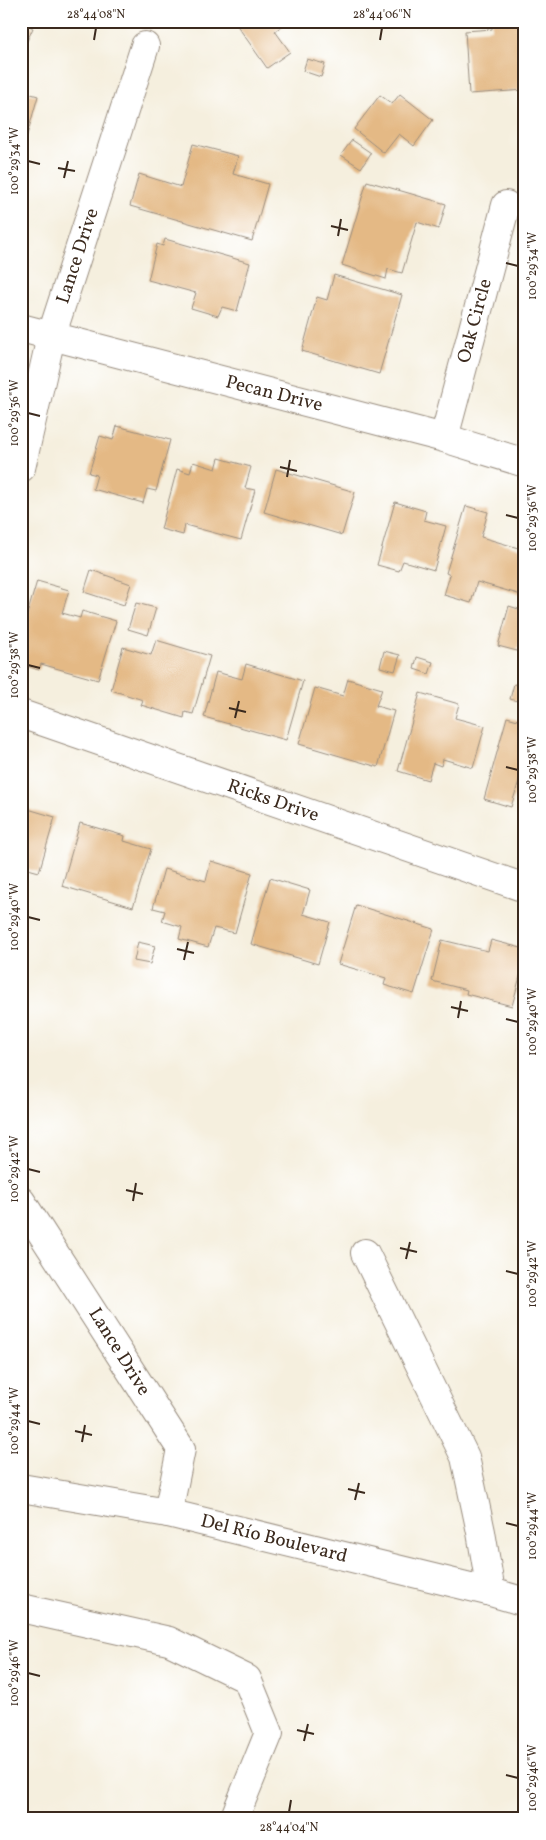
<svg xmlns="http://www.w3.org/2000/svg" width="546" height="1840" viewBox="0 0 546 1840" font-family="Vollkorn,serif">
<rect width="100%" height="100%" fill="#fff"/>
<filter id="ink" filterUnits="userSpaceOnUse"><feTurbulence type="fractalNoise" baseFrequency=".02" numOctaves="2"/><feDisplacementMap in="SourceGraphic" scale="10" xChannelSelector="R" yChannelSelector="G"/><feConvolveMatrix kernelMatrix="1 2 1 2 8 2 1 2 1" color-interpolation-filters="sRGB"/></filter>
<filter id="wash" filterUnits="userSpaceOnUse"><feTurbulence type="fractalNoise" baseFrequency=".0096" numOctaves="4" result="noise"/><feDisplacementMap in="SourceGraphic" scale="20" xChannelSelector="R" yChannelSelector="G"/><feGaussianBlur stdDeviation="1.12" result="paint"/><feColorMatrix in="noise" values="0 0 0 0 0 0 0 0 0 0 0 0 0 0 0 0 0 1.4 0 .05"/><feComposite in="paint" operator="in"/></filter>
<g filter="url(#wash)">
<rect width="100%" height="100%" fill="#f5efde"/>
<g id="blocks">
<path fill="#e4b985" d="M234 21H289L275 31 290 52 267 68Z
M492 21H525V90L469 94 465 31 492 29Z
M21 22 33 28 21 54Z
M307 59 325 64 321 77 303 71Z
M21 91 38 96 22 153 21 152Z
M400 94 433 120 414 146 399 134 384 153 354 129 380 95 392 104Z
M352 140 371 153 361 168 341 155Z
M193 144 238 156 233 174 268 184 252 241 130 206 139 174 181 187Z
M367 181 446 204 439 229 417 222 402 273 388 269 386 279 342 265Z
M165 239 250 263 237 311 222 307 218 316 191 308 196 293 148 280 157 244 163 246Z
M334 275 402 295 379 374 302 351 317 297 327 300Z
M524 382H525V398L520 397Z
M117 426 170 440 156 491 147 489 143 503 93 489 97 475 89 473 100 436 113 440Z
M219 458 251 467 245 488 255 490 241 540 185 525 183 535 161 529 177 469 190 473 193 462 216 469Z
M276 469 355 492 342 535 264 512Z
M395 502 426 511 424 520 446 526 434 570 403 561 399 571 377 565Z
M466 506 488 512 481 537 525 550V596L477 582 471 603 444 595 450 575 446 573Z
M91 570 131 584 124 605 84 592Z
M37 581 69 590 62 613 80 618 82 611 116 621 98 680 41 664 39 670 21 664V635Z
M136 603 156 608 148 635 128 629Z
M509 606 525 611V624L517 651 498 646Z
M156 640 210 656 193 714 185 712 184 718 141 705 143 700 111 690 123 647 151 655Z
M384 651 400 655 395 671 380 667Z
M417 657 433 662 429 674 414 669Z
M246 664 303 681 286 740 204 717 216 672 242 679Z
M348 679 382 689 376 706 394 711 378 767 299 744 315 688 343 696Z
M514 684 525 687V703L510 699Z
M420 693 459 704 455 718 485 726 473 768 443 759 441 766 433 763 428 780 398 771Z
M507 717 525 722V775L521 774 511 807 484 799Z
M21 807 55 817 39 872 21 867Z
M80 823 125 836 124 841 151 849 133 907 62 886Z
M211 861 252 873 235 933 214 928 208 947 179 939 182 927 162 921 165 911 153 908 164 869 206 881Z
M270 878 310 890 303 914 330 922 318 964 251 944Z
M356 905 434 929 414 994 384 985 386 978 338 964Z
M442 940 488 951 491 940 525 949V958L512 1006 466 994 467 990 432 981Z
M138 942 155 946 150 964 134 961Z"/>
</g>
</g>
<g filter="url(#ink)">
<use href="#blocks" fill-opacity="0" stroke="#988c7e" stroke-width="1"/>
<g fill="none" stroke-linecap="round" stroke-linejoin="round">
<defs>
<path id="minor" d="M21 328 444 438 525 463
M444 438 506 205
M21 468 51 337 145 46
M21 714 525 888
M21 1201 181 1449 168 1513
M365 1253 465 1457 481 1532 491 1592
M21 1608 169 1641 247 1679 269 1733 234 1819"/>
<path id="major" d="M21 1488 168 1513 491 1592 525 1602"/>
</defs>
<use href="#minor" stroke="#988c7e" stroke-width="30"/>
<use href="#major" stroke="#988c7e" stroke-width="30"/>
<use href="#minor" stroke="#fff" stroke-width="28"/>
<use href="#major" stroke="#fff" stroke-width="28"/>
</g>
</g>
<path fill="none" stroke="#3b2a1e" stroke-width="2" d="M94 40 96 28M380 40 382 28M28 161 40 164M58 168 75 171M64 178 68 161M331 226 348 230M338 236 341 219M506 263 518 266M28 413 40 416M280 467 297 471M287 477 290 460M506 515 518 518M28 665 40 668M229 708 246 712M235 718 239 701M506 767 518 770M28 917 40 920M177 949 194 953M184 960 188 942M451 1007 468 1011M458 1018 461 1001M506 1019 518 1022M28 1169 40 1172M126 1190 143 1194M133 1201 136 1183M400 1248 417 1252M406 1259 410 1242M506 1271 518 1274M28 1421 40 1424M75 1431 92 1435M82 1442 85 1425M348 1489 365 1493M355 1500 359 1483M506 1523 518 1526M28 1673 40 1676M297 1730 314 1734M304 1741 308 1724M506 1775 518 1778M289 1812 291 1800"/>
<g text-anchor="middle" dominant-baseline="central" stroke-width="4" stroke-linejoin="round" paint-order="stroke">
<g font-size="19" fill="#3b2a1e" stroke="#fff">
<text transform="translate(78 256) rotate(-72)">Lance Drive</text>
<text transform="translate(475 321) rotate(-75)">Oak Circle</text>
<text transform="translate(274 394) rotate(14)">Pecan Drive</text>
<text transform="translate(273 801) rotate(19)">Ricks Drive</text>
<text transform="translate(119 1352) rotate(58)">Lance Drive</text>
<text transform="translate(274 1539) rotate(14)">Del Río Boulevard</text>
</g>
</g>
<rect width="546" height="1840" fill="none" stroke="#fff" stroke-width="55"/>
<rect x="28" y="28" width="490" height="1784" fill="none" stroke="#3b2a1e" stroke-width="2"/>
<g font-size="12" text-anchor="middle" fill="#3b2a1e">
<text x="96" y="18">28°44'08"N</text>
<text x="382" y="18">28°44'06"N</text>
<text transform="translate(14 161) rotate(-90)" y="4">100°29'34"W</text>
<text transform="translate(532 266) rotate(-90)" y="4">100°29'34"W</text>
<text transform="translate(14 413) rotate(-90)" y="4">100°29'36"W</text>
<text transform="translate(532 518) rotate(-90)" y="4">100°29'36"W</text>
<text transform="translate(14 665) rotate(-90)" y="4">100°29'38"W</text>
<text transform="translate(532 770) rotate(-90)" y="4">100°29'38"W</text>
<text transform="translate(14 917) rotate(-90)" y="4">100°29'40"W</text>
<text transform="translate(532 1022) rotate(-90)" y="4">100°29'40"W</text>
<text transform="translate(14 1169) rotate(-90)" y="4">100°29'42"W</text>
<text transform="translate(532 1274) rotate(-90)" y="4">100°29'42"W</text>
<text transform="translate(14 1421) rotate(-90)" y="4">100°29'44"W</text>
<text transform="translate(532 1526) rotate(-90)" y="4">100°29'44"W</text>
<text transform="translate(14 1673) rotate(-90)" y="4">100°29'46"W</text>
<text transform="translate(532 1778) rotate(-90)" y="4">100°29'46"W</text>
<text x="289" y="1831">28°44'04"N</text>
</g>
</svg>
